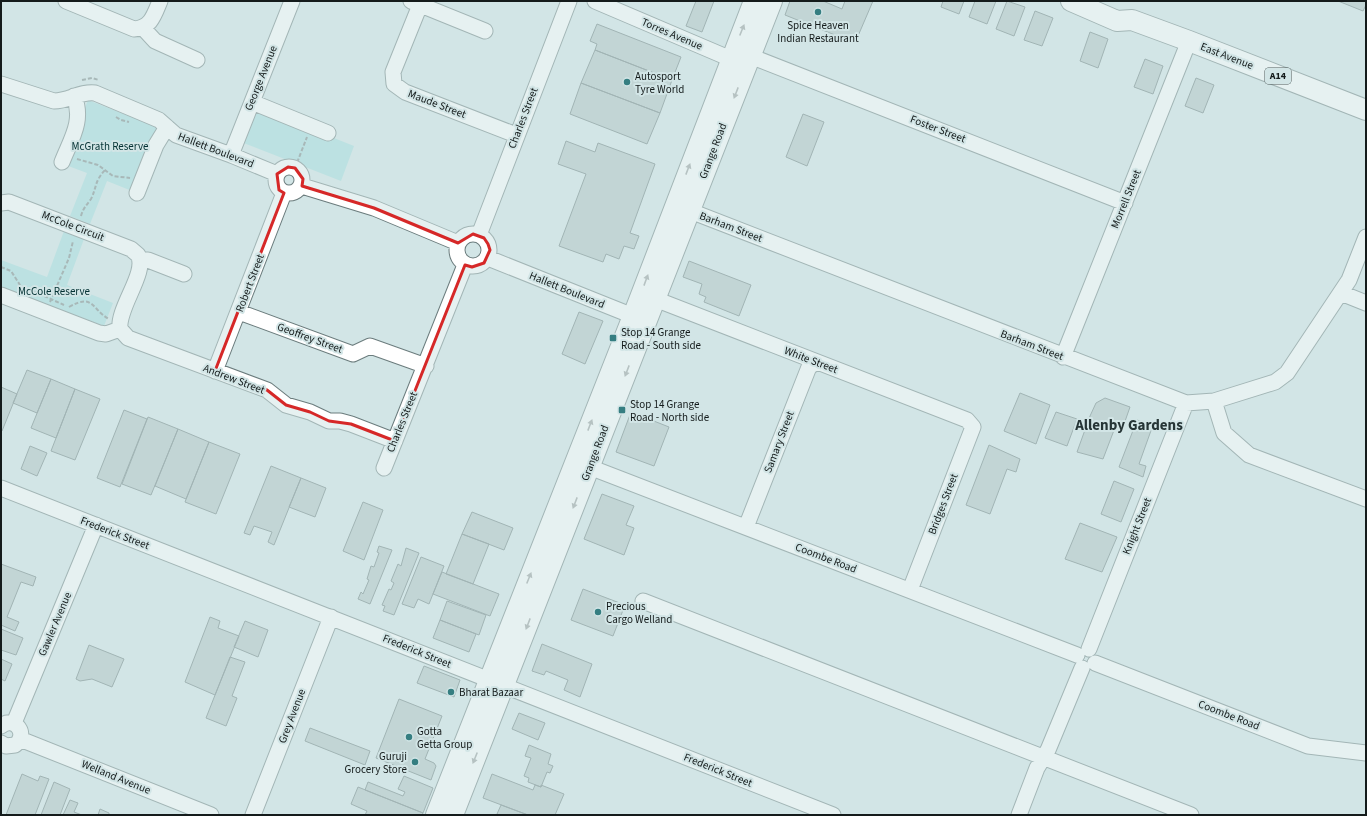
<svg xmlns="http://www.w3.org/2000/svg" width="1367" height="816" viewBox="0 0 1367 816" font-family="'Source Sans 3',sans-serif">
<rect width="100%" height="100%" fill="#d2e5e6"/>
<path fill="#a3dbdd" d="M88 100 157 127 132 191 107 181 90 224 70 216 87 173 63 164Z
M256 107 354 146 341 181 241 142Z
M64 231 84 239 67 285 113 303 104 326 1 287V260L47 277Z"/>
<path fill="#afc2c2" stroke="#677879" d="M696 1H714L702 32 686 26Z
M790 1H823L842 9 845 1H873L855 43 785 15Z
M943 1H964L959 14 941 7Z
M975 1H996L987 24 969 17Z
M1007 1 1025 7 1014 36 996 29Z
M1338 1H1366V5L1363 11Z
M1035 11 1053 18 1042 46 1024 40Z
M597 24 681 57 672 80 595 50 597 44 590 41Z
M1090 32 1108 39 1098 68 1080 61Z
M595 50 672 80 660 113 581 83Z
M1145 59 1163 66 1153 94 1134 87Z
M1196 78 1214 85 1203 113 1185 106Z
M581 83 660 113 647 144 570 114Z
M803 114 824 122 807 166 786 157Z
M566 141 595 152 598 143 655 164 630 233 639 236 634 249 624 246 619 259 606 254 603 262 559 246 586 174 558 164Z
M689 261 751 285 739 316 704 302 706 297 699 294 702 284 683 277Z
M579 312 603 321 585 364 562 354Z
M27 370 51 379 37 413 13 403Z
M51 379 75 389 56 438 31 428Z
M1 387 17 394 2 431 1 430Z
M75 389 100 399 75 460 51 451Z
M1020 393 1050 405 1036 444 1004 431Z
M1105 398 1130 407 1123 427 1116 425 1103 459 1077 452 1090 416 1096 403Z
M124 410 147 419 120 487 97 478Z
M631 412 669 427 654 466 616 452Z
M1056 412 1077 419 1067 446 1045 438Z
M148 417 178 429 151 495 122 484Z
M1137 420 1153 425 1139 464 1146 466 1143 477 1119 467Z
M178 429 209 442 186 499 155 486Z
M209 442 240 454 216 514 185 502Z
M989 445 1020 459 1016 472 1007 469 990 514 966 505Z
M30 446 47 453 37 476 21 469Z
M271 466 301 478 274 545 268 542 272 532 254 526 250 535 244 533Z
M301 478 326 488 315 517 289 507Z
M1114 481 1134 489 1121 522 1101 514Z
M602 494 634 506 626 525 634 528 624 555 584 539Z
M363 502 383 510 364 560 343 551Z
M472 512 513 528 504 550 462 534Z
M1080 523 1117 537 1102 572 1065 559Z
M462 534 489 544 473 584 446 574Z
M379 546 392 550 370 604 358 599 361 592 363 594 369 580 367 579 371 566 374 567 379 553 377 552Z
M406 548 419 553 394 615 383 611 385 606 382 605 389 589 391 590 394 583 391 581 398 564 401 566Z
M421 557 444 566 429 604 418 599 414 608 402 604Z
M1 564 36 577 33 586 21 582 7 617 19 622 15 631 1 625Z
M442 572 499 594 490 616 433 594Z
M583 589 625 605 613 636 571 620Z
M447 601 486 615 479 635 440 620Z
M210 617 220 621 218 628 239 636 215 695 185 682Z
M440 620 476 634 469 652 433 638Z
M245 621 268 630 258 657 234 647Z
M1 629 23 638 16 655 1 650Z
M542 644 592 664 580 697 564 690 568 680 546 671 544 675 532 671Z
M89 645 124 659 112 687 92 679 80 681 76 679Z
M230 657 245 662 232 696 237 698 226 726 206 718Z
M1 659 12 664 5 681 1 679Z
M424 666 460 680 454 697 417 683Z
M399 699 442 716 425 759 434 763 436 766 431 780 376 758Z
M519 713 545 723 538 740 512 729Z
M310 728 370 751 365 765 305 741Z
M529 745 551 754 548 764 553 766 550 773 547 772 541 787 528 782 529 778 524 776 531 758 525 756Z
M22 774 38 781 40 776 49 779 35 815H6Z
M492 774 533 790 535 785 541 787V785L564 794 555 815H528L483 798Z
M404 776 433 788 423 813 365 790 368 782 403 796 405 792 398 789Z
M54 782 70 789 60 815H41Z
M358 787 423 813 422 815H365L367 811 351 804Z
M70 800 78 803 74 812 82 815H63Z
M501 805 528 815H500L497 814Z
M100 809 109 813V815H98Z"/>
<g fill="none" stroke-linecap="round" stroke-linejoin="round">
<defs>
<path id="minor" d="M66 1 134 29C151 28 154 15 160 1
M411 1 485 31
M595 1 731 59 750 56 1125 203
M420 5 393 72 394 84 405 92 516 135
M143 28 155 41 197 60
M1 84 54 101C69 101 80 91 95 93L159 120 176 135 231 155 277 174
M252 102 328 133
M231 155 292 1
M62 162C71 139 84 121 74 96
M276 180a13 13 0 1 1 26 0a13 13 0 1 1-26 0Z
M302 186 374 208 458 243
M137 193 156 145 167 127
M1 203 9 202 131 249 138 255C148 272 117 308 120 329
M680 207 1186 403 1214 401 1224 433 1249 455 1366 499
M457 250a16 16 0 1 1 32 0a16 16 0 1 1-32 0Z
M479 235 569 1
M488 258 643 320
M141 260H148L184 274
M1341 293 1366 303
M1 295 99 333 106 334 120 329
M655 299 967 420 973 427 910 590
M239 312 353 354 370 346 426 366
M120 329 128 338 267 390 286 405 310 412 329 421H340L351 424 395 441
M1063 357 1189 41
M215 371 284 193
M1214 401 1275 382 1287 373 1349 280 1366 237
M579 463 1077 655
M384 468 465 265
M1 488 833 815
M746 527 809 367 817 362
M643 601 1191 815
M1089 649 1186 403
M1095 663 1308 746 1366 753
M14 723 96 525
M1 726C15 715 29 735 15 745L6 746 1 743
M20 739 211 815
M253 815 331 617
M1019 815 1037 768 1048 750 1082 668"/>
<path id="major" d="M1071 1 1117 21 1132 20 1189 41 1366 110
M436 815 633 316 754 1
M453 815 772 1"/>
</defs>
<use href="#minor" stroke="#6b7c7d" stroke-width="17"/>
<use href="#major" stroke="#6b7c7d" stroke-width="22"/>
<path stroke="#758282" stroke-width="2" stroke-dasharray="4 2" stroke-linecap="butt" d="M82 80 92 78 99 80
M116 117 121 120 129 122
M77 159 98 165 113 176 130 178
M295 168 307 137
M81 216C83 208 87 205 91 199 97 187 94 182 105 170
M1 267 11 271 20 285 64 305
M50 302 69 258 73 241
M69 307C94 293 91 309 109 319"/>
<use href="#minor" stroke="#fff" stroke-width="15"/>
<use href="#major" stroke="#fff" stroke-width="20"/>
</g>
<defs><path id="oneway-solid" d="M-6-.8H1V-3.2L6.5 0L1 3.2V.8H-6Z"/></defs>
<g fill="#959898">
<use href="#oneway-solid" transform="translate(742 30) rotate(-68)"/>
<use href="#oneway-solid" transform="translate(736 93) rotate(111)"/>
<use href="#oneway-solid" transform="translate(688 169) rotate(-69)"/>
<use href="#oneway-solid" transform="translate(646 280) rotate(-70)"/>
<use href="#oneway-solid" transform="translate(627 371) rotate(111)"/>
<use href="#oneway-solid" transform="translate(590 425) rotate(-69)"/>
<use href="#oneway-solid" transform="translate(575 503) rotate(111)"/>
<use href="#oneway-solid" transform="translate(529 578) rotate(-68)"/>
<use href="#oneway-solid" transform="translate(528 624) rotate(111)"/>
<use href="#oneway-solid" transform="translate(475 758) rotate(112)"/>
</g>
<path d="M0 0H1367V816H0ZM288 167 295 168 303 179 302 186 374 208 458 243 473 234 484 238 488 244 490 250 484 263 472 267 465 265 395 441 351 424 329 421 310 412 286 405 267 390 215 371 284 193 279 190 277 174Z" fill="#d2e5e6" fill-opacity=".55" fill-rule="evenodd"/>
<path fill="none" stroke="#d62828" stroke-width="3" stroke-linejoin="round" d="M288 167 295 168 303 179 302 186 374 208 458 243 473 234 484 238 488 244 490 250 484 263 472 267 465 265 395 441 351 424 329 421 310 412 286 405 267 390 215 371 284 193 279 190 277 174Z"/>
<g fill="#357e81" stroke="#d2e5e6" stroke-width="1.5">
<circle cx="818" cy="12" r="4"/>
<circle cx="627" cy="82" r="4"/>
<rect x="609" y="334" width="8" height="8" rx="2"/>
<rect x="618" y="406" width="8" height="8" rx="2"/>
<circle cx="598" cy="612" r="4"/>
<circle cx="451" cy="692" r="4"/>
<circle cx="409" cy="737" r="4"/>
<circle cx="415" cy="762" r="4"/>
</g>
<g text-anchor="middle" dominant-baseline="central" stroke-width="4" stroke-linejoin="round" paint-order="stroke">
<rect fill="#d2e5e6" stroke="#4d5858" stroke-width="1" x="1265" y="68" width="26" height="16" rx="3"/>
<g font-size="10" font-weight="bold" fill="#141b1b">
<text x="1278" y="76">A14</text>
</g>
<g font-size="11" fill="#141b1b" stroke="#d2e5e6" text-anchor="start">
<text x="818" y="25" text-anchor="middle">Spice Heaven<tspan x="818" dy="13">Indian Restaurant</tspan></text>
<text x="635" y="76">Autosport<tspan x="635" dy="13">Tyre World</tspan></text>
<text x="621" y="332">Stop 14 Grange<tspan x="621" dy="13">Road - South side</tspan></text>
<text x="630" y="404">Stop 14 Grange<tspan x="630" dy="13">Road - North side</tspan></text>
<text x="606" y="606">Precious<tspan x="606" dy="13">Cargo Welland</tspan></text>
<text x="459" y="692">Bharat Bazaar</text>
<text x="417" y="731">Gotta<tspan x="417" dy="13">Getta Group</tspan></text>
<text x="407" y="756" text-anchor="end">Guruji<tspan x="407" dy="13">Grocery Store</tspan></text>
</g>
<g font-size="11" fill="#141b1b" stroke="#d2e5e6">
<text transform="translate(672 34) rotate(23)">Torres Avenue</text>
<text transform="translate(1227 56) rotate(21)">East Avenue</text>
<text transform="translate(261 78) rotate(-68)">George Avenue</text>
<text transform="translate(437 104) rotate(21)">Maude Street</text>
<text transform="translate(523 118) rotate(-69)">Charles Street</text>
<text transform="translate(938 129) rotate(21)">Foster Street</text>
<text transform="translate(216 150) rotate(21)">Hallett Boulevard</text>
<text transform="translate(713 151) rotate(-69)">Grange Road</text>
<text transform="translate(1126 199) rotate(-68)">Morrell Street</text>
<text transform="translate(73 226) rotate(21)">McCole Circuit</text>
<text transform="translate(731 227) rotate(21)">Barham Street</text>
<text transform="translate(250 283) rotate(-69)">Robert Street</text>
<text transform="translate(567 290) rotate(22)">Hallett Boulevard</text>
<text transform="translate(310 338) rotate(20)">Geoffrey Street</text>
<text transform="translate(1032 345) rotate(21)">Barham Street</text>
<text transform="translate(811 360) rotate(21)">White Street</text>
<text transform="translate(234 379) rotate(21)">Andrew Street</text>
<text transform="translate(402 422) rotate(-68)">Charles Street</text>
<text transform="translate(779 442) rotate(-69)">Samary Street</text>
<text transform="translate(595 453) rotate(-69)">Grange Road</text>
<text transform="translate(943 504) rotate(-69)">Bridges Street</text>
<text transform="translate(1137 526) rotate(-68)">Knight Street</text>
<text transform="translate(115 533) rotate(21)">Frederick Street</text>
<text transform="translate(826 558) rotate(21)">Coombe Road</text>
<text transform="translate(55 624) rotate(-67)">Gawler Avenue</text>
<text transform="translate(417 651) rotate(22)">Frederick Street</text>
<text transform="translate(1229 715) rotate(21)">Coombe Road</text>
<text transform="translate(292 716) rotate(-69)">Grey Avenue</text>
<text transform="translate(718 770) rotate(22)">Frederick Street</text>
<text transform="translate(116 777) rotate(22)">Welland Avenue</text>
</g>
<g font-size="11" fill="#043234" stroke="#d2e5e6">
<text x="110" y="146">McGrath Reserve</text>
<text x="54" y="291">McCole Reserve</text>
</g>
<g font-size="15" font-weight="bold" fill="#263536" stroke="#d2e5e6">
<text x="1129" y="425">Allenby Gardens</text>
</g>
</g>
<rect width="1367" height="816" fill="none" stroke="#141b1b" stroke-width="4"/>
</svg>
